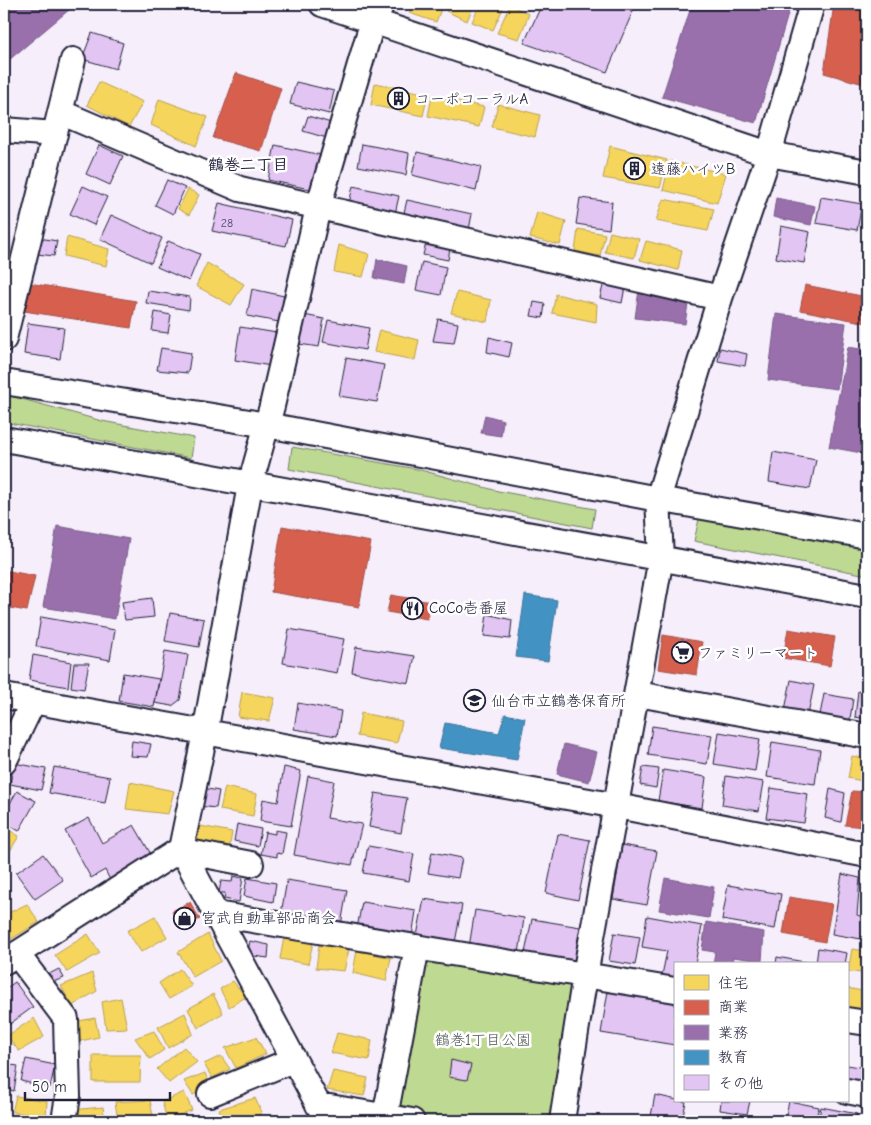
<svg xmlns="http://www.w3.org/2000/svg" width="871" height="1125" viewBox="0 0 871 1125" font-family="'Comic Neue','Klee One',sans-serif">
<rect width="100%" height="100%" fill="#f6eefb"/>
<filter id="ink" filterUnits="userSpaceOnUse"><feTurbulence type="fractalNoise" baseFrequency=".02" numOctaves="2"/><feDisplacementMap in="SourceGraphic" scale="10" xChannelSelector="R" yChannelSelector="G"/><feConvolveMatrix kernelMatrix="1 2 1 2 8 2 1 2 1" color-interpolation-filters="sRGB"/></filter>
<g filter="url(#ink)">
<path fill="#bed991" stroke="#707e66" d="M4 394 102 421 194 438 191 458 4 422Z
M292 447 417 469 498 491 595 509 592 528 289 469Z
M699 519 867 549V575L694 541Z
M417 947 585 975 562 1121H412L385 1117Z"/>
<path fill="#f6d55c" stroke="#b69f52" d="M414 4H443L436 22 409 13Z
M449 4H474L467 21 446 11Z
M480 4H505L493 30 472 22Z
M510 5 529 14 519 39 497 33Z
M99 82 143 102 129 127 87 105Z
M375 83 428 94 423 116 371 105Z
M432 96 484 107 479 127 428 116Z
M159 99 208 117 196 146 151 125Z
M498 104 540 115 535 137 492 127Z
M610 146 667 160 660 188 603 178Z
M670 161 726 174 717 203 663 190Z
M188 189 199 195 189 215 178 209Z
M663 199 714 209 708 231 656 221Z
M537 212 566 221 560 245 530 238Z
M578 229 605 234 600 256 575 251Z
M610 232 639 239 634 258 605 252Z
M67 237 109 249 106 266 64 256Z
M646 241 682 250 678 270 640 260Z
M339 245 369 254 363 277 334 272Z
M207 263 244 284 231 305 196 286Z
M457 292 491 300 487 322 451 313Z
M556 294 597 304 596 322 552 313Z
M379 330 419 340 415 360 374 352Z
M242 692 275 698 269 721 238 717Z
M361 713 402 721 397 743 357 736Z
M852 756 867 759V782L848 778Z
M130 782 174 791 168 814 126 809Z
M225 787 257 794 253 816 220 810Z
M195 825 232 832 229 852 190 846Z
M4 827 19 836 7 856 4 854Z
M867 875V905L862 903Z
M27 904 39 922 8 941 4 932V915Z
M155 916 167 937 141 952 127 931Z
M88 934 100 953 67 972 55 955Z
M208 934 221 961 193 977 178 952Z
M284 937 313 943 308 964 280 959Z
M319 945 349 949 344 971 316 968Z
M852 949 867 951V974L848 971Z
M357 950 391 958 386 981 353 973Z
M180 969 192 986 169 999 159 983Z
M92 973 97 991 72 1006 61 986Z
M233 981 246 997 229 1007 220 989Z
M847 988 867 992V1010L847 1008Z
M213 994 223 1013 198 1028 188 1009Z
M121 998 127 1028 106 1029 102 1002Z
M185 1013 193 1034 168 1048 158 1027Z
M34 1018 44 1037 19 1051 7 1036Z
M95 1018 99 1037 76 1042 73 1022Z
M154 1031 164 1050 150 1059 135 1038Z
M337 1033 372 1040 369 1060 331 1053Z
M256 1037 266 1054 236 1068 225 1048Z
M184 1047 197 1062 169 1083 157 1069Z
M93 1055H141L140 1082H93Z
M221 1056 230 1069 212 1078 204 1064Z
M333 1071 368 1078 364 1096 327 1090Z
M205 1073 210 1086 193 1095 184 1081Z
M184 1092 192 1110 167 1120 162 1102Z
M16 1096 47 1101 46 1117 12 1112Z
M255 1098 262 1114 236 1121H224L219 1109Z
M150 1100 153 1116 118 1121 115 1102Z
M103 1107 105 1121H72L71 1110Z"/>
<path fill="#d6604d" stroke="#a04d48" d="M834 4H867V85L824 73Z
M236 73 281 88 261 151 213 138Z
M29 283 136 301 131 328 24 311Z
M805 285 867 297V323L800 310Z
M282 526 371 542 359 607 271 592Z
M4 570 35 576 27 611 4 607Z
M391 595 431 602 427 619 387 612Z
M788 629 835 637 830 666 783 658Z
M663 635 702 642 697 675 658 669Z
M852 791 867 792 864 827 845 825Z
M789 897 832 904 825 942 783 934Z
M190 902 200 919 181 928 172 911Z"/>
<path fill="#9970ab" stroke="#755989" d="M4 4H76L9 60 4 55Z
M692 4H791L756 123 662 97Z
M776 198 815 206 811 225 773 217Z
M377 259 407 266 404 284 374 278Z
M639 290 689 297 685 324 635 318Z
M776 314 846 323 837 389 768 380Z
M848 347 867 350V454L829 447Z
M485 415 503 420 501 436 481 433Z
M57 526 129 539 115 619 43 607Z
M564 744 597 752 589 782 557 774Z
M665 878 714 887 709 918 659 910Z
M706 922 764 932 762 961 733 957 732 964H713L715 952 702 950Z"/>
<path fill="#4393c3" stroke="#39719a" d="M525 595 557 600 548 661 516 657Z
M505 714 525 718 517 760 439 748 445 723 499 733Z"/>
<path fill="#e2c5f2" stroke="#22223b" d="M542 4H636L607 72 524 43Z
M92 33 123 43 116 69 82 59Z
M296 82 334 91 329 114 290 104Z
M308 116 331 123 327 138 303 131Z
M362 144 409 153 406 175 358 166Z
M99 145 123 156 110 185 86 174Z
M275 145 321 155 314 190 268 180Z
M417 152 481 167 476 191 412 175Z
M167 180 185 188 173 214 155 205Z
M83 186 107 197 94 225 70 214Z
M353 186 399 196 394 218 348 208Z
M821 197 862 204 857 230 816 223Z
M580 198 612 202 609 229 576 224Z
M407 200 472 214 468 235 402 221Z
M219 203 292 220 286 246 212 231Z
M111 215 162 238 151 263 100 239Z
M781 226 810 232 804 263 776 258Z
M39 238 57 241 54 256 37 254Z
M168 241 200 254 189 281 157 267Z
M426 243 450 248 448 260 423 255Z
M422 262 446 267 441 295 416 290Z
M604 282 625 287 622 303 600 298Z
M252 289 284 296 279 322 247 316Z
M148 291 190 297 189 310 146 303Z
M534 302 545 304 543 318 531 316Z
M155 312 171 315 168 333 152 331Z
M304 315 324 319 319 347 299 344Z
M438 319 458 323 454 343 433 341Z
M328 320 369 328 365 350 323 342Z
M28 323 64 328 60 359 24 354Z
M240 327 277 333 271 366 235 360Z
M489 337 512 343 509 357 487 352Z
M161 348 191 353 188 373 157 370Z
M720 348 747 354 745 366 718 361Z
M346 358 384 365 377 402 339 396Z
M773 452 816 460 810 489 769 482Z
M152 598 154 617 125 620 122 602Z
M170 613 204 619 199 647 165 641Z
M487 614 512 620 510 639 484 636Z
M41 617 115 630 110 660 36 646Z
M289 629 344 639 337 673 283 663Z
M356 647 415 656 409 683 352 672Z
M165 651 188 655 180 700 172 706 155 703Z
M33 655 71 662 68 687 29 680Z
M74 663H89L84 689 71 687Z
M123 673 159 679 154 707 119 701Z
M791 680 814 685 807 720 784 715Z
M858 691 867 693V719L855 717Z
M824 694 853 699 849 726 819 720Z
M298 703 341 711 337 736 294 729Z
M652 726 712 735 707 764 648 755Z
M719 732 760 739 755 771 714 764Z
M132 741 151 744 148 757 130 756Z
M772 742 820 750 815 784 767 777Z
M14 763 46 769 41 790 10 784Z
M54 767 110 777 105 803 49 793Z
M284 767 301 771 291 826 260 821 263 799 278 802Z
M643 767 659 769 656 788 640 785Z
M663 770 706 777 702 808 658 801Z
M308 776 334 781 327 818 362 824 352 865 294 855Z
M726 776 764 782 759 811 722 805Z
M202 788 219 791 216 808 198 806Z
M771 788 808 794 804 823 766 818Z
M830 789 845 793 841 822 825 818Z
M17 791 36 801 19 831 4 822V814Z
M375 793 407 798 401 833 369 827Z
M89 818 102 843 134 825 152 856 110 880 105 870 91 878 65 831Z
M237 824 261 829 258 846 234 841Z
M275 830 286 832 282 854 277 853V857L261 854 265 832 275 834Z
M558 834 590 840 578 900 546 893Z
M622 845 657 851 647 905 613 899Z
M368 846 414 854 409 881 363 873Z
M432 852 462 858 458 878 428 873Z
M43 854 63 880 35 899 16 873Z
M4 861 9 864 4 872Z
M842 874 860 878 857 915 867 918V940L832 934Z
M233 876 243 878 239 902 224 899 225 893H219L221 881 232 882Z
M247 878 276 883 273 902 244 896Z
M287 880 347 890 341 925 281 914Z
M728 885 781 894 775 929 722 920Z
M424 899 462 905 454 948 416 941Z
M362 902 416 911 412 937 357 928Z
M475 910 524 918 519 954 469 947Z
M647 916 702 926 695 964H675V977L662 975 667 951 642 947Z
M532 919 580 927 574 962 525 953Z
M614 933 640 937 635 965 609 961Z
M250 941 269 945 268 958 247 955Z
M818 948 847 953 845 964H816Z
M777 957 810 963V964H776Z
M59 969 64 978 47 984 43 977Z
M15 982 33 1007 7 1026 4 1020V990Z
M608 991 675 1002V1045L601 1033Z
M26 1059 55 1065 50 1088 21 1081Z
M451 1060 471 1065 467 1080 449 1077Z
M4 1064 18 1066 14 1091 4 1089Z
M847 1065 866 1068 862 1090 847 1087Z
M655 1095 686 1102 682 1121 651 1116Z
M721 1101H750L747 1114 720 1110Z
M789 1101 819 1107 815 1121 785 1120Z
M821 1107 857 1114 855 1121H818Z
M726 1115 764 1121H725Z
M592 1116 621 1121H591Z"/>
<g fill="none" stroke-linecap="round" stroke-linejoin="round">
<defs>
<path id="minor" d="M322 4 769 154 867 172
M60 112 240 189 720 298
M4 130 55 134
M4 339 73 60
M4 382 267 425 658 499 867 536
M4 439 867 596
M638 694 867 736
M4 696 617 806 867 855
M4 762 33 702
M185 857 194 853 251 864
M216 914 675 990
M17 954 66 1019 68 1096 64 1121
M4 962 181 849
M847 1020 867 1023
M847 1091 867 1095
M210 1094 293 1060
M318 1105 412 1121
M385 1117 417 947
M327 1121 181 849 205 733 250 485 272 406 318 208 373 20 382 4
M562 1121 585 975 661 558 658 499 720 298 769 154 812 4"/>
</defs>
<use href="#minor" stroke="#22223b" stroke-width="28"/>
<use href="#minor" stroke="#fff" stroke-width="24"/>
</g>
</g>
<defs>
<symbol id="building-ring" viewBox="-11 -11 22 22"><circle r="9.5" fill="#fff" stroke="#22223b" stroke-width="1.5"/><path d="M-4-6H4V6H1V3H-1V6H-4ZM-2.5-4.3h1.7v1.8h-1.7ZM.8-4.3h1.7v1.8H.8ZM-2.5-1h1.7V.8h-1.7ZM.8-1h1.7V.8H.8Z" fill="#22223b"/></symbol>
<symbol id="restaurant-ring" viewBox="-11 -11 22 22"><circle r="9.5" fill="#fff" stroke="#22223b" stroke-width="1.5"/><path d="M-5-6h1v4h1v-4h1v4h1v-4h1v5L-1.5 .5V6h-2V.5L-5-1ZM5-6V6H3V1.5H1.5Q1.5-4 5-6Z" fill="#22223b"/></symbol>
<symbol id="supermarket-ring" viewBox="-11 -11 22 22"><circle r="9.5" fill="#fff" stroke="#22223b" stroke-width="1.5"/><path d="M-6-5.5h2.5l.6 2H6L4.5 2H-2.5L-4.4-4H-6ZM-1.5 3.2a1.3 1.3 0 1 0 .1 0ZM3 3.2a1.3 1.3 0 1 0 .1 0Z" fill="#22223b"/></symbol>
<symbol id="school-ring" viewBox="-11 -11 22 22"><circle r="9.5" fill="#fff" stroke="#22223b" stroke-width="1.5"/><path d="M0-5L7-2L0 1L-7-2ZM-4 1L0 2.5L4 1V4Q0 6-4 4Z" fill="#22223b"/></symbol>
<symbol id="shop-ring" viewBox="-11 -11 22 22"><circle r="9.5" fill="#fff" stroke="#22223b" stroke-width="1.5"/><path d="M-5-2.5h2.3a2.7 3.5 0 0 1 5.4 0H5L5.5 6h-11ZM-1.5-2.5h3a1.5 2.3 0 0 0-3 0Z" fill="#22223b"/></symbol>
</defs>
<g fill-rule="evenodd">
<use href="#building-ring" x="386" y="86" width="25" height="25"/>
<use href="#building-ring" x="622" y="156" width="25" height="25"/>
<use href="#restaurant-ring" x="400" y="596" width="25" height="25"/>
<use href="#supermarket-ring" x="670" y="640" width="25" height="25"/>
<use href="#school-ring" x="462" y="688" width="25" height="25"/>
<use href="#shop-ring" x="172" y="906" width="25" height="25"/>
</g>
<g text-anchor="middle" dominant-baseline="central" stroke-width="5" stroke-linejoin="round" paint-order="stroke">
<g font-size="12" fill="#524b69">
<text x="227" y="223">28</text>
</g>
<g font-size="15" fill="#22223b" stroke="#fff" text-anchor="start">
<text x="415" y="99">コーポコーラルA</text>
<text x="651" y="169">遠藤ハイツB</text>
<text x="429" y="608">CoCo壱番屋</text>
<text x="698" y="653">ファミリーマート</text>
<text x="491" y="701">仙台市立鶴巻保育所</text>
<text x="201" y="918">宮武自動車部品商会</text>
</g>
<g font-size="15" fill="#515955" stroke="#fff">
<text x="483" y="1040">鶴巻1丁目公園</text>
</g>
<g font-size="16" font-weight="bold" fill="#22223b" stroke="#fff">
<text x="248" y="165">鶴巻二丁目</text>
</g>
</g>
<rect width="871" height="1125" fill="none" stroke="#fff" stroke-width="20"/>
<rect x="10" y="10" width="851" height="1105" fill="none" stroke="#22223b" stroke-width="2" filter="url(#ink)"/>
<rect x="674" y="962" width="175" height="140" fill="#ffffff" stroke="#a7a7b1"/>
<rect x="684" y="975" width="25" height="15" fill="#f6d55c" stroke="#a7a7b1"/>
<text x="718" y="988" font-size="15" fill="#22223b">住宅</text>
<rect x="684" y="1000" width="25" height="15" fill="#d6604d" stroke="#a7a7b1"/>
<text x="718" y="1012" font-size="15" fill="#22223b">商業</text>
<rect x="684" y="1025" width="25" height="15" fill="#9970ab" stroke="#a7a7b1"/>
<text x="718" y="1038" font-size="15" fill="#22223b">業務</text>
<rect x="684" y="1050" width="25" height="15" fill="#4393c3" stroke="#a7a7b1"/>
<text x="718" y="1062" font-size="15" fill="#22223b">教育</text>
<rect x="684" y="1075" width="25" height="15" fill="#e2c5f2" stroke="#a7a7b1"/>
<text x="718" y="1088" font-size="15" fill="#22223b">その他</text>
<path d="M25 1092v8h145v-8" fill="none" stroke="#22223b" stroke-width="2.5"/>
<text x="32" y="1092" font-size="15" fill="#22223b" stroke="#ffffff" stroke-width="4" paint-order="stroke">50 m</text>
</svg>
